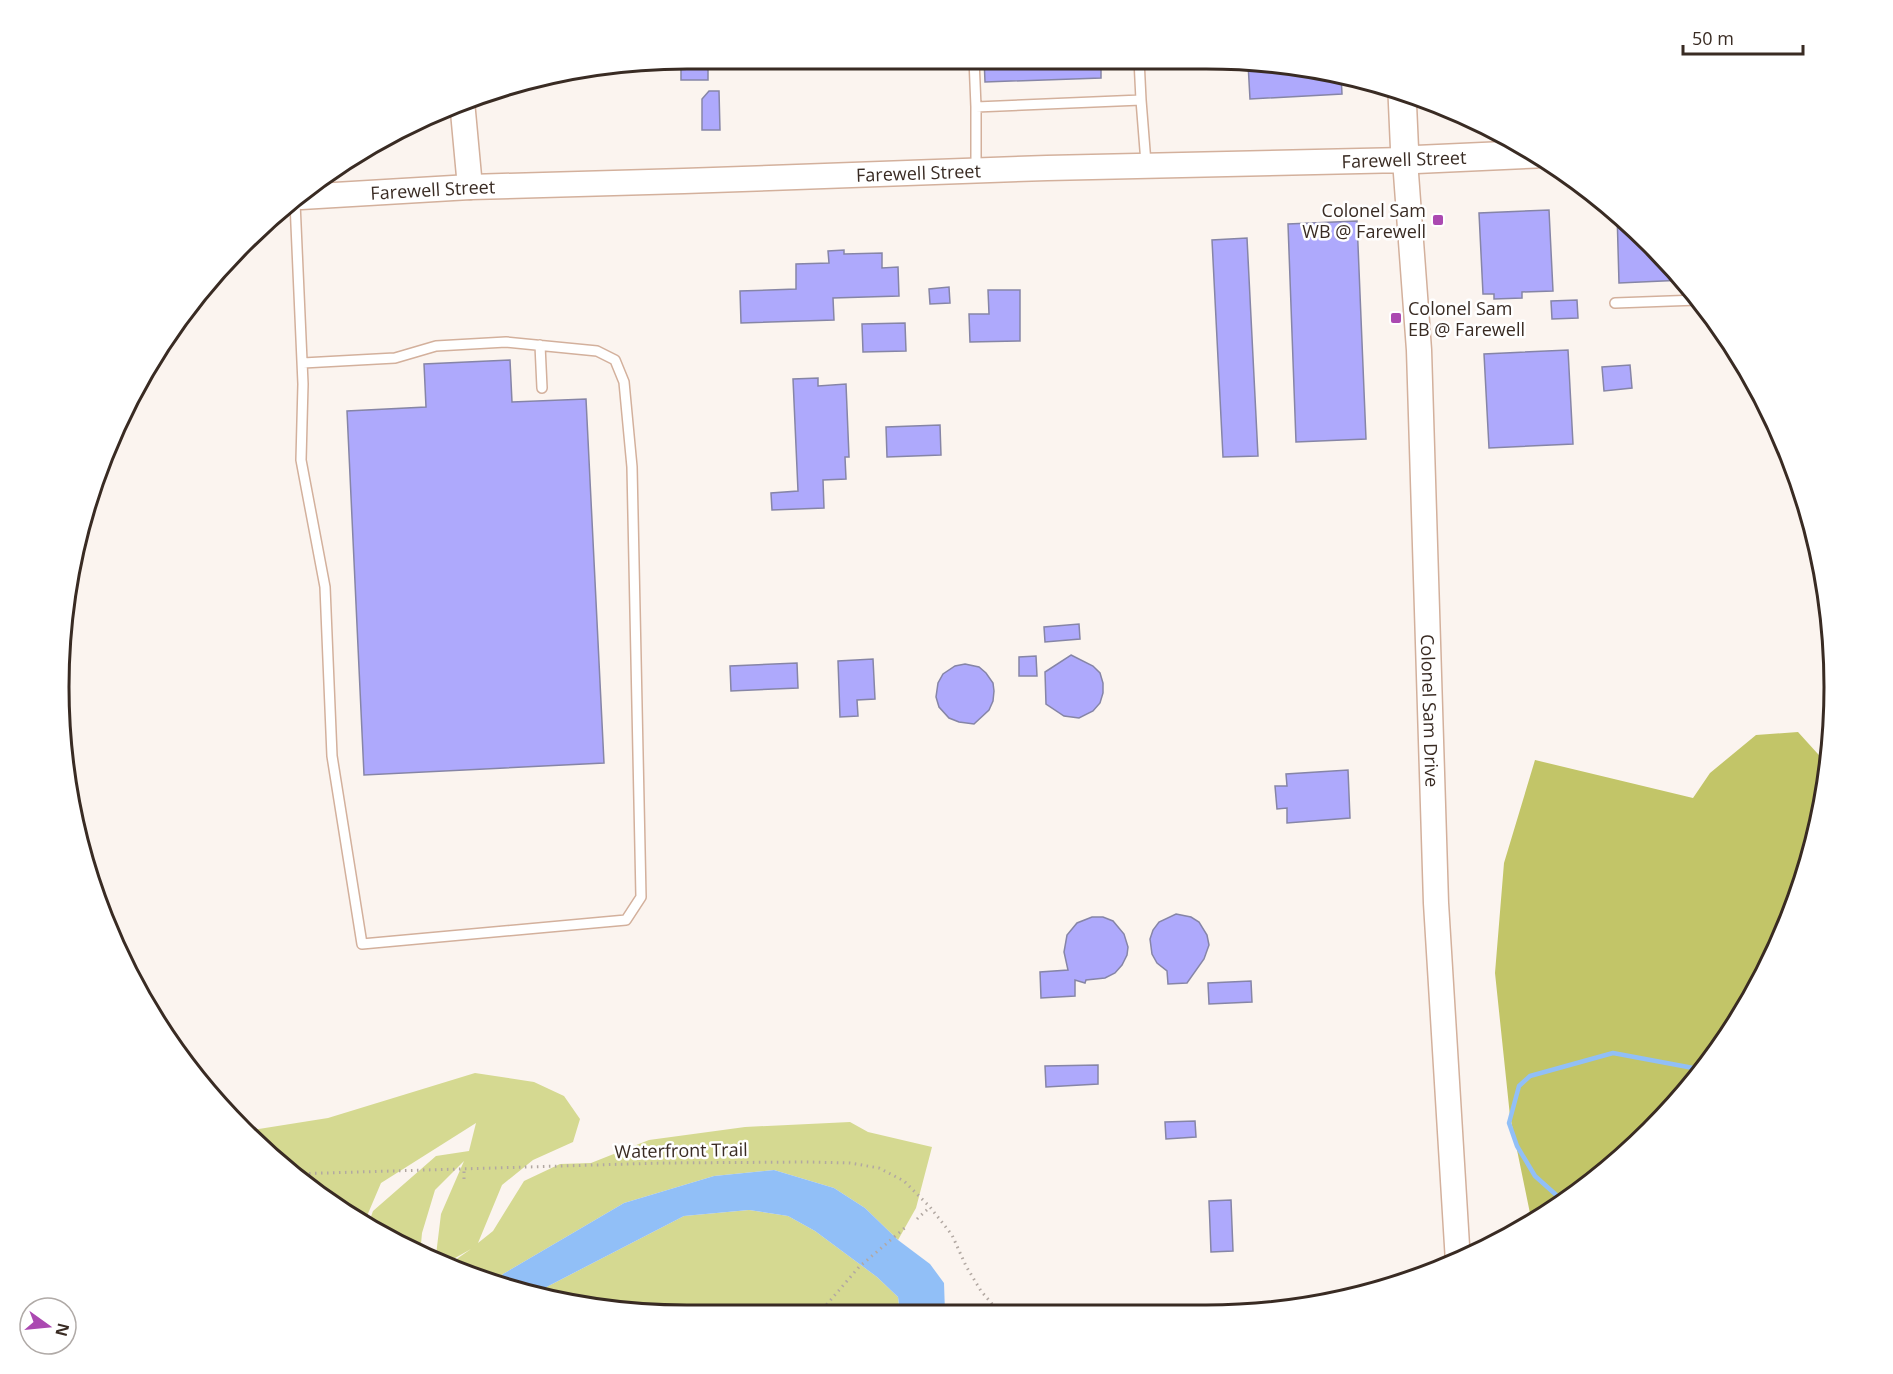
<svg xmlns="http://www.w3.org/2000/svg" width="1893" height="1374" viewBox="0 0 1893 1374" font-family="'Open Sans',sans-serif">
<rect width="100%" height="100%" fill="#fbf4ef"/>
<path fill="#d5d991" d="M475 1073 534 1082 564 1096 580 1119 573 1142 533 1160 502 1185 478 1243 493 1231 524 1181 560 1164 591 1163 649 1140 745 1127 850 1122 868 1132 932 1147 916 1208 898 1240 865 1208 834 1188 774 1170 714 1176 624 1203 503 1274 494 1283 448 1265 471 1249 448 1262 436 1255 441 1214 464 1161 435 1190 422 1233 420 1255 409 1251 368 1225 373 1211 436 1156 469 1151 476 1123 381 1183 364 1223 304 1185 246 1131 328 1118Z
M749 1210 788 1216 815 1231 877 1277 898 1297 900 1313 646 1314 531 1295 684 1216Z"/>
<path fill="#c2c568" d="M1798 732 1827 764 1813 850 1770 965 1704 1070 1620 1160 1532 1223 1510 1116 1495 973 1504 863 1535 760 1693 798 1710 773 1756 735Z"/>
<path fill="#91bff7" d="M774 1170 834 1188 865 1208 898 1240 930 1264 944 1283 945 1312 900 1313 898 1297 877 1277 815 1231 788 1216 749 1210 684 1216 531 1295 494 1283 503 1274 624 1203 714 1176Z"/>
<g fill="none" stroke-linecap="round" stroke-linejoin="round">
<path stroke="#91bff7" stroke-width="4.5" d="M1563 1201 1535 1176 1517 1146 1509 1123 1519 1086 1530 1076 1613 1053 1704 1070"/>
</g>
<path fill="#aea9fc" stroke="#8685a6" stroke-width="1.5" d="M984 58H1101V78L985 82Z
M1248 63 1329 71 1341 74 1342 94 1250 99Z
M681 64H708V80H681Z
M709 91H719L720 130H702V99Z
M1549 210 1553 291 1522 292V298L1494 299V294H1483L1479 213Z
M1617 212 1679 273 1684 280 1619 283Z
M1357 221 1366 439 1296 442 1288 224Z
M1247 238 1258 456 1223 457 1212 240Z
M844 250V254L882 253V268L898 267 899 296 833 298 834 320 741 323 740 291 796 289V264L829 263 828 251Z
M949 287 950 303 930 304 929 289Z
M988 290H1020V341L970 342 969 314H989Z
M1577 300 1578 318 1552 319 1551 301Z
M905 323 906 351 863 352 862 324Z
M1568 350 1573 444 1489 448 1484 354Z
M510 360 512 402 586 399 604 763 364 775 347 411 426 407 424 364Z
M1630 365 1632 388 1604 391 1602 367Z
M818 378V386L846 384 849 457H845L846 479 823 480 824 508 772 510 771 493 798 491 793 379Z
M940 425 941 455 887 457 886 427Z
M1079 624 1080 639 1045 642 1044 627Z
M1071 655 1093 666 1100 673 1103 683V693L1100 703 1093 711 1079 718 1064 716 1046 704 1045 672Z
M1036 656 1037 676H1019V657Z
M873 659 875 699 857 700 858 716 840 717 838 661Z
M797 663 798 688 731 691 730 666Z
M965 664 979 667 986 673 993 683 994 691 993 701 989 710 974 724 959 722 949 718 939 707 936 697 938 683 943 674 955 666Z
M1348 770 1350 818 1287 823V808L1277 809 1275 786H1287L1286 774Z
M1176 914 1191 917 1199 922 1207 935 1209 945 1204 959 1187 983 1168 984 1167 971 1157 963 1152 954 1150 939 1153 930 1159 922Z
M1092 917H1103L1113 921 1124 934 1128 947 1127 955 1122 965 1115 973 1105 978 1086 980 1085 983 1075 980V996L1041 998 1040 972 1068 970 1064 952 1067 935 1077 923Z
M1251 981 1252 1002 1209 1004 1208 983Z
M1098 1065V1084L1046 1087 1045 1066Z
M1195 1121 1196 1137 1166 1139 1165 1122Z
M1231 1200 1233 1251 1211 1252 1209 1201Z"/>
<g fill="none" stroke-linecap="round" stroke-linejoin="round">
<defs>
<path id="service" d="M974 59 976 107
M1139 59 1141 100
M976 170V107L1141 100 1146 163
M295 202 303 384 301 460 325 587 332 756 362 944 626 920 641 897 632 467 624 382 615 360 597 351 506 342 436 346 395 358 303 363
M1615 303 1698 300
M540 345 542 388"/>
<g id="tertiary">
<path d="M462 101 470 187"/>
<path id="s1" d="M301 197 470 187 684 181 1047 168 1405 160 1419 350 1436 903 1458 1262"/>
</g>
<path id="secondary" d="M1402 93 1405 160 1536 154"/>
</defs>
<use href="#service" stroke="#d3b09c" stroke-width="12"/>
<use href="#tertiary" stroke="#d3b09c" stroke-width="27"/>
<use href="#secondary" stroke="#d3b09c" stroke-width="30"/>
<path stroke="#b2a8a2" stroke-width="3" stroke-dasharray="1.5 4.5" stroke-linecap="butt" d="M291 1174 662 1163 808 1162 850 1163 879 1168 904 1181 930 1207 952 1235 966 1266 981 1291 999 1312
M464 1179V1168
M917 1219 930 1207
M826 1313 822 1310 859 1267 907 1226"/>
<use href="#service" stroke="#fff" stroke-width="9"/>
<use href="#tertiary" stroke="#fff" stroke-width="24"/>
<use href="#secondary" stroke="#fff" stroke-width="27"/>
</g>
<g fill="#ab49b1" stroke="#fff" stroke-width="2">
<rect x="1432" y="214" width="12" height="12" rx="3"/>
<rect x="1390" y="312" width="12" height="12" rx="3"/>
</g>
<g text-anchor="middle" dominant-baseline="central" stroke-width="5" stroke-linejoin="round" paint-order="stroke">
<g font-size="18" fill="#392b23" stroke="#fff">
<text transform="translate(1404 159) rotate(-2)">Farewell Street</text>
<text stroke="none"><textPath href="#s1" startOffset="618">Farewell Street</textPath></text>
<text stroke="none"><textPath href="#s1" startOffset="132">Farewell Street</textPath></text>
<text stroke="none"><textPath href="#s1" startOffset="1656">Colonel Sam Drive</textPath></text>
<text transform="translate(681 1150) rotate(-1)">Waterfront Trail</text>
</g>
<g font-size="18" fill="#392b23" stroke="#fff" text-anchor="end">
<text x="1426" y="210">Colonel Sam<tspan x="1426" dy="21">WB @ Farewell</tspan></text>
<text x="1408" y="308" text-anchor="start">Colonel Sam<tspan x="1408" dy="21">EB @ Farewell</tspan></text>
</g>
</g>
<path d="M0 0H1893V1374H0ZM687 69H1206A618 618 0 0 1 1824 687V687A618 618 0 0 1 1206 1305H687A618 618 0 0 1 69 687V687A618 618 0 0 1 687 69Z" fill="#fff" fill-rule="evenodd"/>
<path fill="none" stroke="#392b23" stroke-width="3" d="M687 69H1206A618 618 0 0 1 1824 687V687A618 618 0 0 1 1206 1305H687A618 618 0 0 1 69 687V687A618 618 0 0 1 687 69Z"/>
<g transform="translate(48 1326) rotate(105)"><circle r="28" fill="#ffffff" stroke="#b0aaa7" stroke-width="1.5"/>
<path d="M0-4.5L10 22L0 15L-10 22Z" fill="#ab49b1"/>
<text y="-9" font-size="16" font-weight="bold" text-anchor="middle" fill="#392b23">N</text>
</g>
<path d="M1683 45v9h120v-9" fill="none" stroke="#392b23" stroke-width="3"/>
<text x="1692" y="45" font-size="18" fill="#392b23" stroke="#ffffff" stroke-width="4.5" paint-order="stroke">50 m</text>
</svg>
